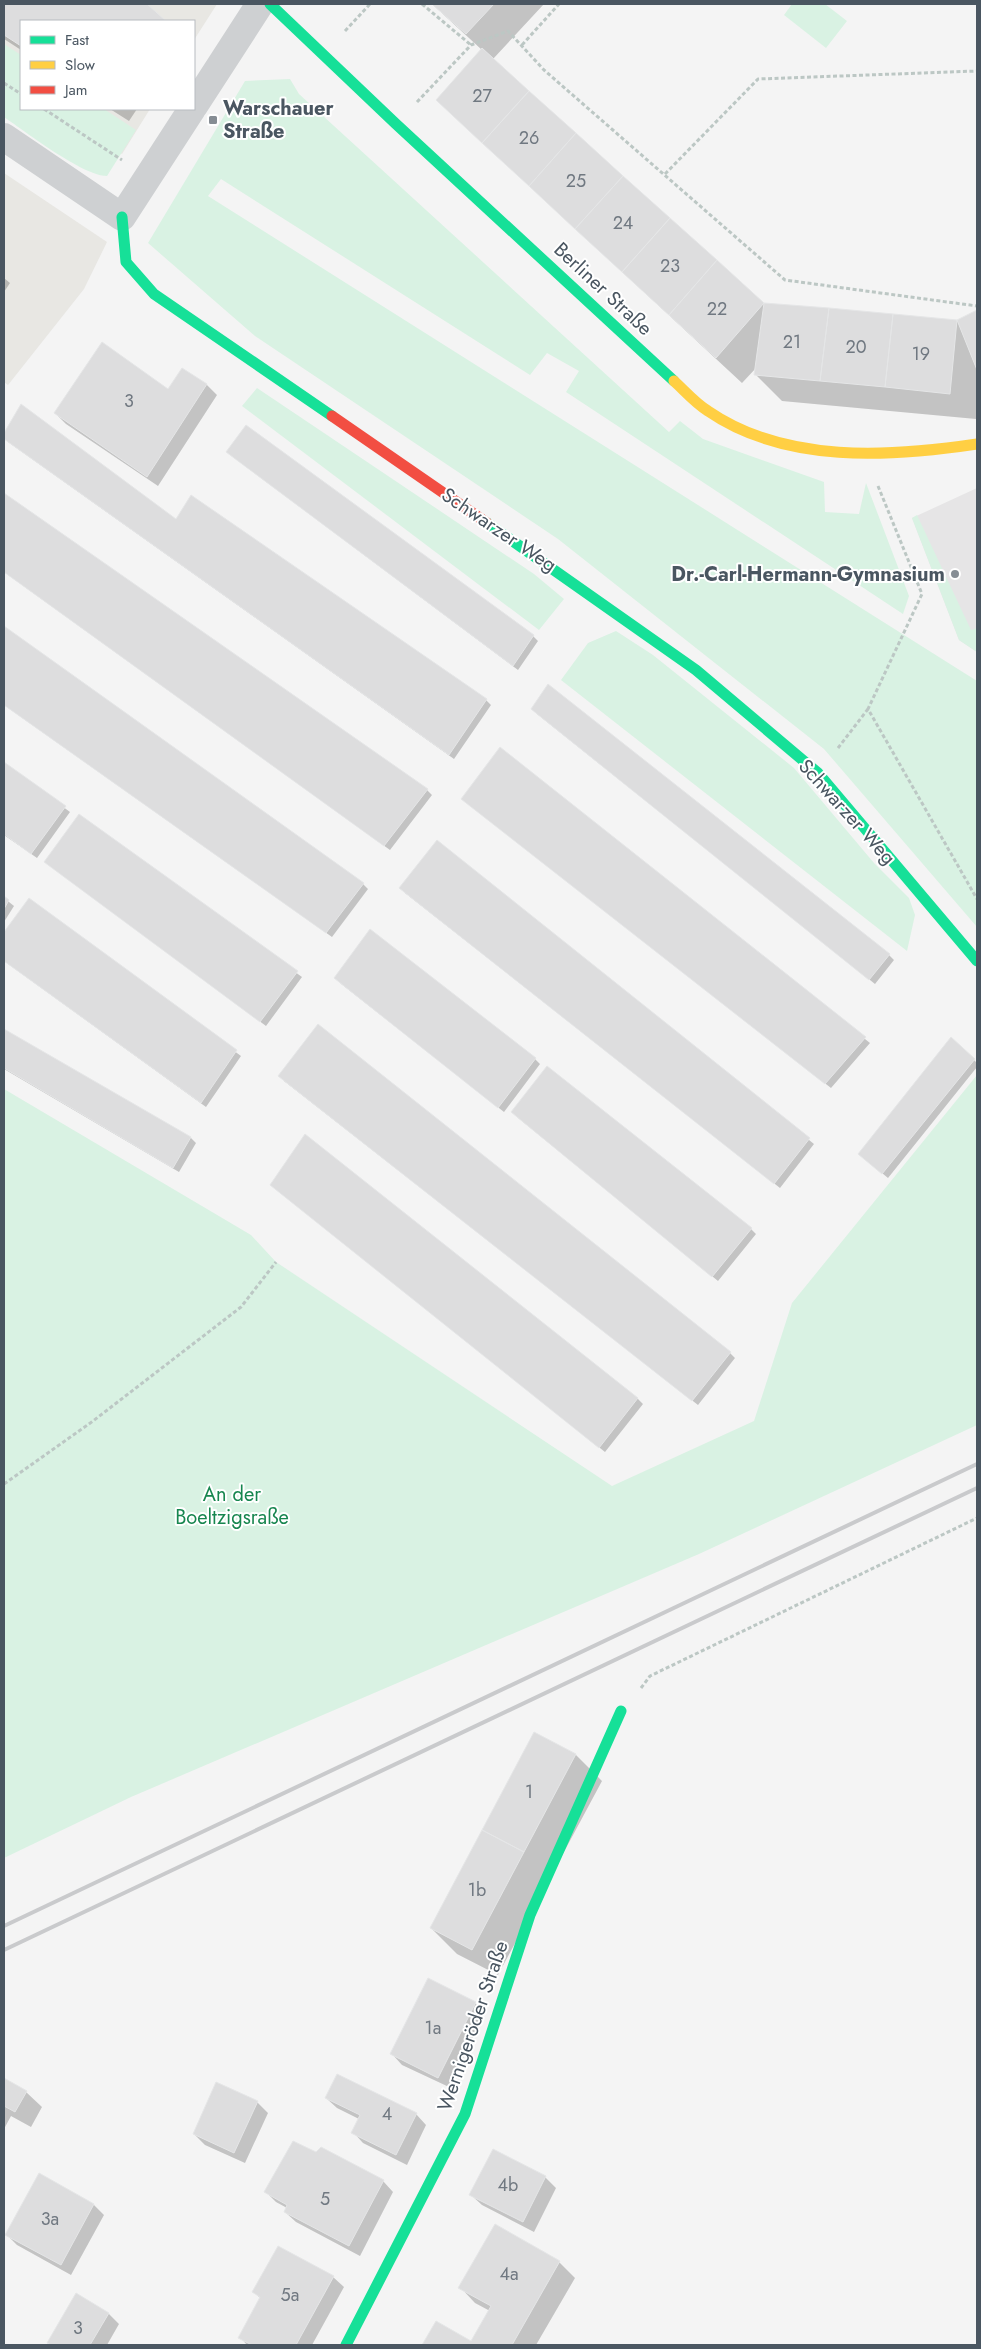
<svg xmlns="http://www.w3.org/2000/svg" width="981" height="2349" viewBox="0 0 981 2349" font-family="Jost,sans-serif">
<rect width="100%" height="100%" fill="#f4f4f4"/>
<path fill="#e8e7e3" d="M4 4H217L194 40V21H21V87L4 76Z
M53 109H150L122 154Z
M4 173 107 242 84 289 8 385 4 382Z"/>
<path fill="#e6e5e6" d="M977 488V652L959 640 912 518Z"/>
<path fill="#d9f2e3" d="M792 4H825L847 21 826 48 784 15Z
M4 44 21 55V109H104L136 130 107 176C83 176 26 132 4 117Z
M290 79 299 94 669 432 680 421 703 439 824 482 825 512 859 514 866 483 909 596 903 614 566 392 579 371 547 353 530 375 221 179 208 196 977 681V927L824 749 558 539 255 336 148 243 245 81Z
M257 388 534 574 564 599 539 630 242 406Z
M917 515 971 630 977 628V652L959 640 912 518Z
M616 631 653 655 794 768 874 863 909 898 915 915 907 951 561 680 588 643Z
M977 1075V1425L699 1554 131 1797 4 1858V1089L251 1235 276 1262 612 1486 754 1421 792 1303Z"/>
<path fill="#0003" d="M4 4H145L164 21H21V50L4 39Z
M432 4H544L493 59 764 304 957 321 977 311 976 419 782 401 756 375 757 367 742 383 437 100 482 50Z
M110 109H137L129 121Z
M4 278 10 283 4 292Z
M206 384 217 395 158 486 66 424 55 413Z
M22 406 176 521 192 497 486 700 491 705 454 759 8 442 4 435Z
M247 427 533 636 538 641 518 670 233 457Z
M4 495 427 790 432 795 390 850 4 572Z
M4 628 363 884 368 889 332 937 4 705Z
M549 686 889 955 894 960 875 984 537 714 532 709Z
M500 748 870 1043 831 1088 468 804Z
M4 763 70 812 37 858 4 835Z
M79 815 302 977 266 1026 50 866Z
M437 842 814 1144 780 1188 405 893Z
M4 898 14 906 4 922Z
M29 900 241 1056 206 1107 4 961V934Z
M340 983 535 1059 540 1064 504 1112Z
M318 1026 730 1353 735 1358 698 1405 284 1081Z
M4 1030 191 1138 196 1143 179 1172 4 1069Z
M974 1060 977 1063V1067L888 1178 865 1159Z
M517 1117 751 1229 756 1234 718 1281Z
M277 1190 638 1399 643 1404 605 1452Z
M534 1733 576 1755 602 1781 498 1975 457 1954 431 1928Z
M475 2003 485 2013 449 2087 402 2065 392 2054Z
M4 2080 26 2092 42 2107 31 2127 11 2116 4 2129Z
M326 2098 416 2114 426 2125 407 2165 363 2143 353 2132 359 2119 337 2108Z
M257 2102 268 2113 245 2163 205 2145 194 2134Z
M40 2175 94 2205 104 2215 71 2275 17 2245 7 2235Z
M545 2177 556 2188 534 2232 482 2205 471 2195Z
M383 2181 393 2192 360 2256 296 2222 285 2212 287 2208 276 2202 266 2192Z
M559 2262 575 2278 536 2345H424L437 2323 472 2343 490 2311 475 2303 460 2287Z
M333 2277 344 2287 312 2345H247L240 2337 261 2299 254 2292Z
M76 2295 109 2314 119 2324 107 2345H51L48 2342Z"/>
<path fill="#ddddde" stroke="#e5e6e7" d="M4 4H147L166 21H21V46L4 35Z
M432 4H494L466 34Z
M482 48 529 91 482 143 436 100Z
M529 91 576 133 529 186 482 143Z
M576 133 623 176 575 229 529 186Z
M623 176 670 218 622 272 575 229Z
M670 218 717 260 669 315 622 272Z
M717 260 764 303 716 358 669 315Z
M764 303 829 308 820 381 754 375Z
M829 308 893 314 885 387 820 381Z
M977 310V370L957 320Z
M893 314 957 320 950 394 885 387Z
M102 342 168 389 182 368 207 384 147 477 54 413Z
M21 404 176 519 191 495 487 699 449 755 4 439V433Z
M246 425 534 635 513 666 226 452Z
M4 493 428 789 384 846 4 572Z
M4 626 364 883 326 933 4 705Z
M548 684 890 954 869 980 531 709Z
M500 747 866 1037 825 1084 461 799Z
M4 762 66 806 31 854 4 834Z
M79 814 298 971 260 1022 44 862Z
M437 840 810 1138 774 1184 399 888Z
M4 896 9 900 4 909Z
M29 898 237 1050 201 1103 4 961V932Z
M370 929 536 1058 498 1108 334 978Z
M318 1024 731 1352 692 1401 278 1076Z
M4 1029 191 1137 173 1168 4 1068Z
M951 1037 975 1059 882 1174 858 1154Z
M547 1066 752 1228 712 1277 511 1112Z
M305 1134 638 1398 599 1448 270 1185Z
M534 1732 576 1754 524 1852 482 1830Z
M482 1830 524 1852 472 1950 430 1928Z
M428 1978 476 2002 438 2078 390 2054Z
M337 2074 417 2113 396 2155 351 2133 360 2115 325 2098Z
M4 2078 27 2091 15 2112 4 2106Z
M216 2082 258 2101 234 2153 193 2134Z
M293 2141 316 2152 321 2147 384 2180 349 2246 284 2212 287 2205 264 2192Z
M493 2149 546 2176 523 2222 469 2195Z
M39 2173 94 2204 61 2265 5 2235Z
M495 2224 560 2261 512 2345H422L436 2321 471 2341 491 2306 458 2288Z
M278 2246 334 2276 296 2345H252L238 2338 260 2297 252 2292Z
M76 2293 109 2313 90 2345H51L47 2343Z"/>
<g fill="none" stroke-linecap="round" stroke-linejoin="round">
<path stroke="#bcc7c4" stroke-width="3" stroke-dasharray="4 2.5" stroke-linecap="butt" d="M422 4 471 45
M345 31 370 4
M522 45 559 4
M4 83 21 94
M417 102 471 45 508 31 544 70 785 280 977 306
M44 109 122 160
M665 174 758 79 977 71
M878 486 922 594 868 709 977 899
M838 748 868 709
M4 1484 93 1421 241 1307 276 1262
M641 1688 650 1676 977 1518"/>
<path stroke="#ced0d2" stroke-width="28" d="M194 106 260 4
M4 137 122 217 192 109"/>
<path stroke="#16e098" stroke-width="11" d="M270 4 396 124 674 381
M122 217 126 262 154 294 332 416
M487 523 696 670 818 773 977 961
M346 2345 465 2114 530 1915 621 1711"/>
<path stroke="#ffcf43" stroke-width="11" d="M674 381C685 391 695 403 708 411 785 464 890 457 977 444"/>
<path stroke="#f24e42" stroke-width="11" d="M332 416 487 523"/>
<path stroke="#c9cacc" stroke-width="4" d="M4 1926 977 1464
M4 1950 977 1488"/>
</g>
<g fill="#868d94" stroke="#fff" stroke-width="2">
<rect x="208" y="115" width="10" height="10" rx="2.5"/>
<circle cx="955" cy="574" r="5"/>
</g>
<g text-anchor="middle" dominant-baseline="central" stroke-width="4" stroke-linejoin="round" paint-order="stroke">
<g font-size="18" fill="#707881">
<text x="482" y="96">27</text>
<text x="529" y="138">26</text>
<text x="576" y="181">25</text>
<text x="623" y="223">24</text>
<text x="670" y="266">23</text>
<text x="717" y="309">22</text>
<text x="792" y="342">21</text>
<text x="856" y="347">20</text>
<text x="921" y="354">19</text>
<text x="129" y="401">3</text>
<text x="529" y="1792">1</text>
<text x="477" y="1890">1b</text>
<text x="433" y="2028">1a</text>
<text x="387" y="2114">4</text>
<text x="508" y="2185">4b</text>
<text x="325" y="2199">5</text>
<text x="50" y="2219">3a</text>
<text x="509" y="2274">4a</text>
<text x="290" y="2295">5a</text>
<text x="78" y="2328">3</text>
</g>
<g font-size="20" font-weight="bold" fill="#4a5661" stroke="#fff" text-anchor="start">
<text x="223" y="108">Warschauer<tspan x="223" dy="23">Straße</tspan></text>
<text x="945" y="574" text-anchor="end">Dr.-Carl-Hermann-Gymnasium</text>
</g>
<g font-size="20" fill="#4a5661" stroke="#fff">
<text transform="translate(603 289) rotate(43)">Berliner Straße</text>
<text transform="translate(499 530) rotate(34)">Schwarzer Weg</text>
<text transform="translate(847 812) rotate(48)">Schwarzer Weg</text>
<text transform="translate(473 2026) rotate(-71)">Wernigeröder Straße</text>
</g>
<g font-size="20" fill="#17864f" stroke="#fff">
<text x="232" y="1494">An der<tspan x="232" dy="23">Boeltzigsraße</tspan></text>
</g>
</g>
<rect width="981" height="2349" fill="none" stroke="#4a5661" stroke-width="10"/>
<rect x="20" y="20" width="175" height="90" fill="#ffffff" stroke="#b7bbc0"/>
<rect x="30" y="36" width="25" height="8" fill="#16e098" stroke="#b7bbc0"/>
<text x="65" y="45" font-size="15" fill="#4a5661">Fast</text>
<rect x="30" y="61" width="25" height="8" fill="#ffcf43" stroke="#b7bbc0"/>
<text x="65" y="70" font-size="15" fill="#4a5661">Slow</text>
<rect x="30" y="86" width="25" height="8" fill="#f24e42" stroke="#b7bbc0"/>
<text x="65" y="95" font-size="15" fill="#4a5661">Jam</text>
</svg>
